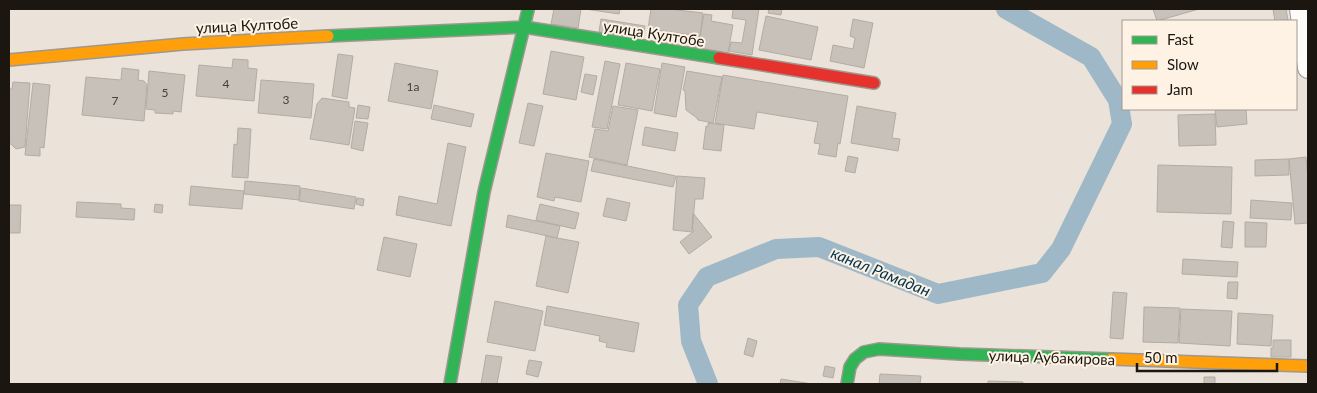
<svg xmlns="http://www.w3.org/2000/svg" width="1317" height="393" viewBox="0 0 1317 393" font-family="Lato,sans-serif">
<rect width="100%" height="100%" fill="#ebe3da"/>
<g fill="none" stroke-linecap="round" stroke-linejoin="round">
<path stroke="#9fb8c7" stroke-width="20" d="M708 384 691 341 688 305 707 277 776 249 819 247 938 294 1042 273 1061 249 1122 124 1118 100 1091 57 1006 9"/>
</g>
<path fill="#c7c1ba" stroke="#b2aca5" d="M554 9H581L578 28 551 24Z
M585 9H620L619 14Z
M651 9H669L703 13 700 36 648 29Z
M733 9H759L752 55 729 51 731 42 742 43 746 20 732 18Z
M769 9H782L781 15 768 13Z
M1153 9H1199L1157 21Z
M1273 9H1286L1288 20 1275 21Z
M704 14 712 15 711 21 733 25 728 53 695 48 697 36 700 37Z
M766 16 818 27 811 60 759 50Z
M601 19 645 26 643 39 599 32Z
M853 19 873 23 864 68 830 61 833 45 853 49 855 38 850 36Z
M551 51 584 57 576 100 543 94Z
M338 54 353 56 347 99 332 96Z
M233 59 248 60V68L257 69 254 101 196 96 199 65 232 68Z
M605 61 620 64 607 129 592 127Z
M395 63 438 71 431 109 388 101Z
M626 63 660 69 652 111 618 105Z
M662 63 685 67 676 117 654 113Z
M122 68 139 70 138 80 144 81 147 85 144 121 82 115 86 77 121 80Z
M149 71 185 75 181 112 173 111V114L155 113V110L146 109Z
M687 71 722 77 713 123 698 120 697 118 686 110 685 91 683 90Z
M585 74 597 76 593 95 581 92Z
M723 75 848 96 840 144 838 143 836 157 818 154 820 144 814 143 818 122 757 112 754 129 715 123Z
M261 80 314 84 311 118 258 113Z
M13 82 30 83 25 147 16 149 11 144H9V89H12Z
M33 83 50 85 44 148 40 147V156L25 155Z
M322 98 349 102V107L355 108 349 145 310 139 317 104Z
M528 103 543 106 534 146 519 143Z
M358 105 370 107 368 119 356 118Z
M434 105 474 114 471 127 431 119Z
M613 106 638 110 627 165 589 157 595 129 608 131Z
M857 106 896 113 892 138 900 139 898 151 851 143Z
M1215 109H1246L1247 124 1217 127Z
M1215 114 1216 145 1179 146 1178 115Z
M355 121 368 123 363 151 351 148Z
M708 123 724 125 721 151 703 149 706 126 708 127Z
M645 127 678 133 675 151 642 145Z
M238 128 251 129 248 178 232 177 234 144 237 145Z
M448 143 466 147 451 226 396 215 399 196 437 204Z
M546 153 589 161 581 202 555 197 554 201 537 197Z
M848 156 858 158 855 173 845 171Z
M1306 157 1308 179V223L1295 224 1289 159Z
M594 159 676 176 673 187 591 171Z
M1289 159V175L1255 176V160Z
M1158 165 1232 167 1231 214 1157 212Z
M677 176 705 178 703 199H695L692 232 673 230Z
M245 181 300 186 299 200 244 194Z
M191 186 244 191 242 209 189 205Z
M301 188 356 197 354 209 299 201Z
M357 198 364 199 363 206 356 204Z
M607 198 630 203 626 221 603 216Z
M1251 200 1292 203 1291 220 1250 218Z
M77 202 121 204V208L135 209 134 220 76 217Z
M155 204 163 205 162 213 154 212Z
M540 204 579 213 575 229 536 220Z
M9 205H21L20 233H9Z
M693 213 712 237 689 254 680 242 694 231 692 229Z
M508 215 560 226 557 238 506 227Z
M1223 221 1234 222 1232 248 1221 247Z
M1245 222 1267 223 1266 247H1245Z
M546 236 579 242 568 293 536 286Z
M384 237 417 244 410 277 377 270Z
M1183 259 1238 262 1237 277 1182 274Z
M1228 282H1238L1237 299 1227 298Z
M1113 292 1127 293 1123 339 1110 338Z
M495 301 543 311 535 351 487 342Z
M547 306 639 323 634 352 606 347 607 343 599 341 600 336 544 325Z
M1144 307 1180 308 1178 343 1143 342Z
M1181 309 1232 311 1230 346 1179 343Z
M1238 313 1273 315 1271 346 1237 344Z
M748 338 757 341 753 357 744 354Z
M1273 340H1291V357H1271V348H1273Z
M486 355 502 357 497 384H481Z
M529 360 542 362 538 377 526 374Z
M825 366 835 368 833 378 823 376Z
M880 374 921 376 920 384H879Z
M1204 377H1215V384H1204Z
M781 379 812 384H780Z
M988 381 1023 382V384H988Z"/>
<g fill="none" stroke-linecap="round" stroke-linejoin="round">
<defs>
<path id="street" d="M1300 9 1308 68"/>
<path id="fast" d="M328 36 524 27 719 58
M450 384 484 192 528 10
M847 384 850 367 855 359 864 352 879 349 960 354 1111 359"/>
<path id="slow" d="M9 60 183 44 328 36
M1111 359 1308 366"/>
<path id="jam" d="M719 58 874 83"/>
</defs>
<use href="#street" stroke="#9d9891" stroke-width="22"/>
<use href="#fast" stroke="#9d9891" stroke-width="14"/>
<use href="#slow" stroke="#9d9891" stroke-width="14"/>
<use href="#jam" stroke="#9d9891" stroke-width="14"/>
<use href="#street" stroke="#fcfbf9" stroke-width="20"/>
<use href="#fast" stroke="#30b455" stroke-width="11"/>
<use href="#slow" stroke="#ff9f0a" stroke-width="11"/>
<use href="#jam" stroke="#e5322d" stroke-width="11"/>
</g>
<g text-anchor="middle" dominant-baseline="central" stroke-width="4" stroke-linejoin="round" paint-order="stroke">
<g font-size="12" fill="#46413a">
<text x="226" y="83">4</text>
<text x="413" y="86">1а</text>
<text x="165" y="92">5</text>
<text x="286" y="99">3</text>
<text x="115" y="100">7</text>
</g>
<g font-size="15" fill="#1b1610" stroke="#fdf2e4">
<text transform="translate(247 25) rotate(-3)">улица Култобе</text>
<text transform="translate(654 33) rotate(9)">улица Култобе</text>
<text transform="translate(1052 357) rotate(2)">улица Аубакирова</text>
</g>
<g font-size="16" font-style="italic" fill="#00344f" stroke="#fdf2e4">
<text transform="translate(881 271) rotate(22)">канал Рамадан</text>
</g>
</g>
<rect width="1317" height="393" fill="none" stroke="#1b1610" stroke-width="20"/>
<rect x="1122" y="20" width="175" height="90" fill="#fdf2e4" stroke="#a39a8f"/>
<rect x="1132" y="36" width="25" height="8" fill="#30b455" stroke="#a39a8f"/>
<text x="1167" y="45" font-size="15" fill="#1b1610">Fast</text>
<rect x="1132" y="61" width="25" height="8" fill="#ff9f0a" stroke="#a39a8f"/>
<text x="1167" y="70" font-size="15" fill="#1b1610">Slow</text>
<rect x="1132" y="86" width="25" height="8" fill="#e5322d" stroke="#a39a8f"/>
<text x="1167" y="95" font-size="15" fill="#1b1610">Jam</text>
<path d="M1137 363v8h140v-8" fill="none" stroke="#1b1610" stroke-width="2.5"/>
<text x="1144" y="363" font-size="15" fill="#1b1610" stroke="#fdf2e4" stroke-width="4" paint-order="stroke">50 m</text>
</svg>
